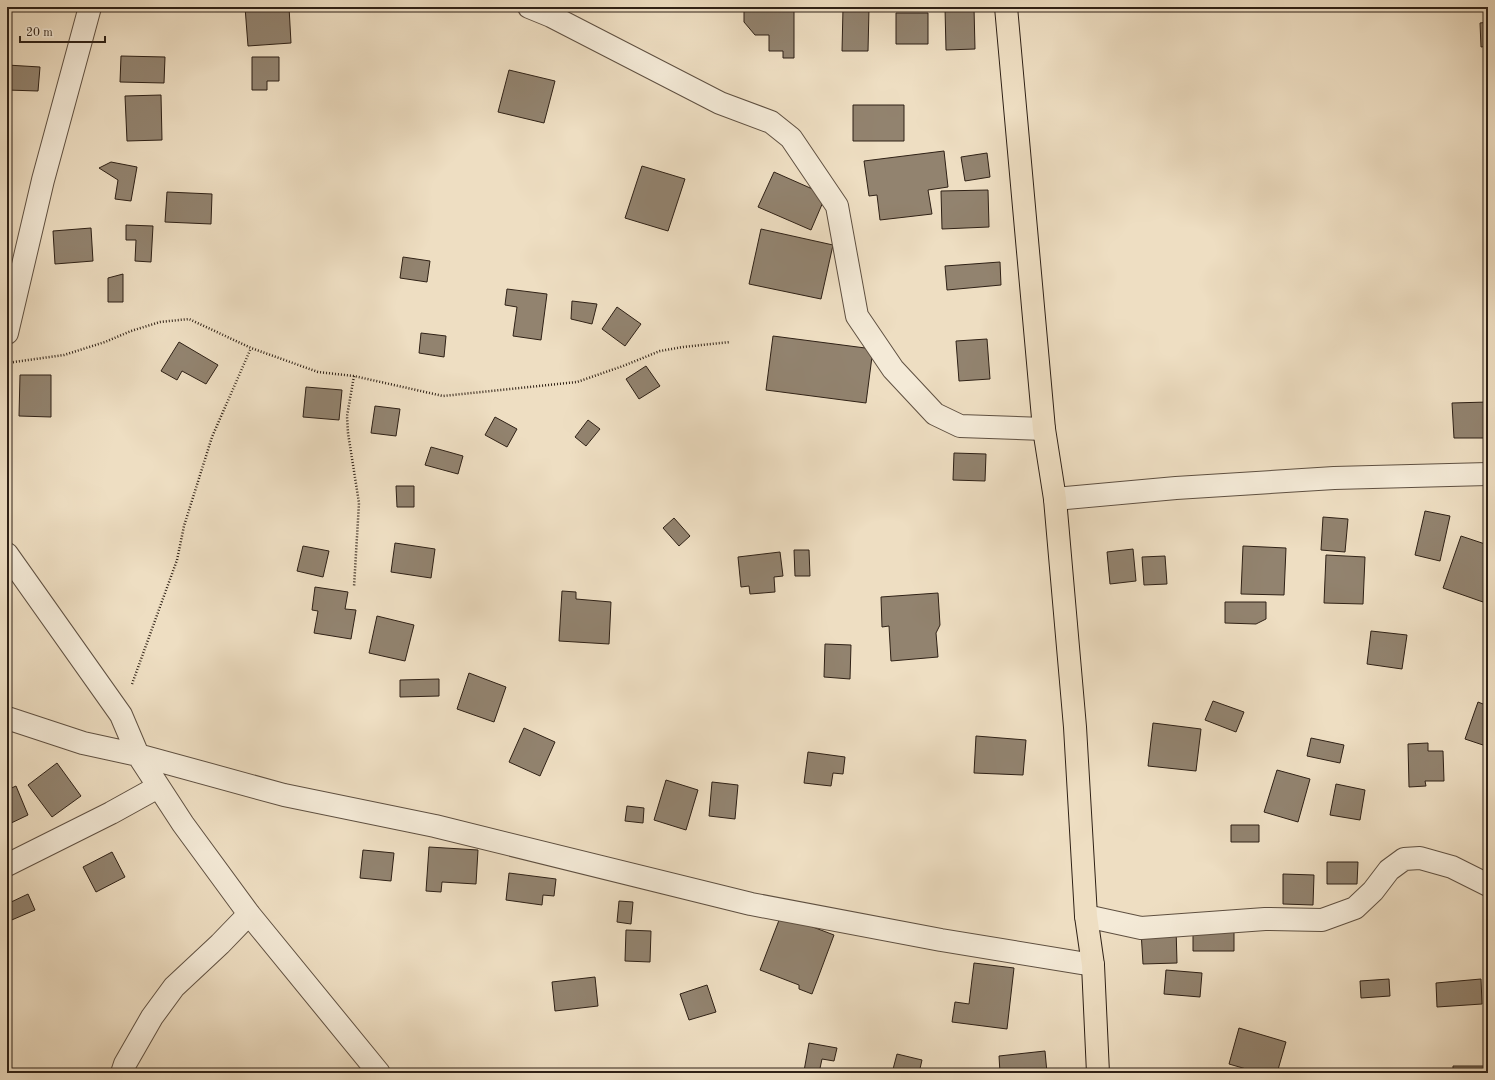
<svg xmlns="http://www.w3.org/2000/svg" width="1495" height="1080" viewBox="0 0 1495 1080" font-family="'Old Standard TT',serif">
<rect width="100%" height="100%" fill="#eedec2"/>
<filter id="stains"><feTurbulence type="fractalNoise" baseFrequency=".005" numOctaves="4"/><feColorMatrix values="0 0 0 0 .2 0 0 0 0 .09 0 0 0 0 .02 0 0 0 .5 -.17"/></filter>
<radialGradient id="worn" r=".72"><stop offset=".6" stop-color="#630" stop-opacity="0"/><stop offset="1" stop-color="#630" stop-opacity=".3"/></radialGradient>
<path fill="#92836f" stroke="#2f2116" d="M245 7H289L291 43 248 46Z
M744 7H794V58H783V51H769V35H755L744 22Z
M843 8H869L868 51H842Z
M945 8H974L975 49 946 50Z
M896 13H928V44H896Z
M1488 22V46L1481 47 1480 23Z
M121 56 165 57 164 83 120 82Z
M252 57H279V81H267V90H252Z
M7 65 40 67 38 91 7 90Z
M509 70 555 81 544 123 498 112Z
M161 95 162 140 127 141 125 96Z
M853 105H904V141H853Z
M944 151 948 187 928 190 932 214 880 220 877 195 869 196 864 161Z
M987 153 990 177 965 181 961 157Z
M111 162 137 167 131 201 115 199 118 180 99 168Z
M642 166 685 179 668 231 625 218Z
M774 172 826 195 811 230 758 207Z
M988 190 989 227 942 229 941 191Z
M167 192 212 194 211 224 165 222Z
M126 225 153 226 151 262 135 261 136 240H126Z
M91 228 93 261 55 264 53 231Z
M761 229 833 245 821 299 749 284Z
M403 257 430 261 427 282 400 278Z
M1000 262 1001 285 947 290 945 266Z
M123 274V302H108V278Z
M507 289 547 294 541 340 513 336 517 307 505 305Z
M572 301 597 304 592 324 571 319Z
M617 307 641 324 625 346 602 329Z
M421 333 446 336 444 357 419 353Z
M773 336 873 349 866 403 766 390Z
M987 339 990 379 959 381 956 341Z
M179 342 218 365 206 384 182 371 177 380 161 371Z
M646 366 660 386 639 399 626 379Z
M20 375H51V417L19 416Z
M306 387 342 390 339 420 303 417Z
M1488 402V438H1454L1452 403Z
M375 406 400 409 396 436 371 433Z
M495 417 517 429 507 447 485 435Z
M588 420 600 429 586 446 575 437Z
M431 447 463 456 458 474 425 465Z
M954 453 986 454 985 481 953 480Z
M396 486H414V507H397Z
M1425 511 1450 516 1440 561 1415 555Z
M1323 517 1348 519 1345 552 1321 550Z
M674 518 690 536 679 546 663 528Z
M1461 536 1488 545V586L1483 602 1443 588Z
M395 543 435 549 431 578 391 572Z
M303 546 329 551 323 577 297 571Z
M1243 546 1286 548 1284 595 1241 594Z
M1133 549 1136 581 1110 584 1107 552Z
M794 550H809L810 576H795Z
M780 552 783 576 774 577 775 592 750 594 749 586 741 587 738 557Z
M1326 555 1365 557 1363 604 1324 603Z
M1165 556 1167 584 1144 585 1142 557Z
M315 587 348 592 345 609 356 610 351 639 314 633 318 611 312 610Z
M562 591 576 592V599L611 602 609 644 559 641Z
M938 593 940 625 936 633 938 657 891 661 889 626 882 627 881 597Z
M1225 602H1266V619L1256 624 1225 623Z
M377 616 414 625 405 661 369 653Z
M1371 631 1407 635 1402 669 1367 664Z
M825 644 851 645 850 679 824 677Z
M469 673 506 687 494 722 457 709Z
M439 679V696L400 697V680Z
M1213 701 1244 712 1236 732 1205 720Z
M1478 702 1488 706V740L1486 746 1465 739Z
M1153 723 1201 729 1196 771 1148 766Z
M524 728 555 742 540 776 509 762Z
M976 736 1026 740 1023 775 974 773Z
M1311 738 1344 745 1340 763 1307 756Z
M1428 743V751H1443L1444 781H1425L1426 786 1409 787 1408 744Z
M808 752 845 757 843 774 833 773 831 786 804 783Z
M57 763 81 796 52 817 28 785Z
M1277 770 1310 779 1298 822 1264 812Z
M666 780 698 790 686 830 654 820Z
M712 782 738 785 735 819 709 816Z
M1336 784 1365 790 1360 820 1330 815Z
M16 786 28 815 7 825V790Z
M627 806 644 808 643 823 625 821Z
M1231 825H1259V842H1231Z
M429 847 478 850 476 884 442 882 441 892 426 891Z
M363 850 394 853 391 881 360 878Z
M112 852 125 877 96 892 83 867Z
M1327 862H1358L1357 884H1327Z
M509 873 556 879 554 896 543 895 542 905 506 900Z
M1283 874 1314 875 1313 905 1283 904Z
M28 894 35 910 7 922V904Z
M619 901 633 902 631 924 617 922Z
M781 915 834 935 812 994 799 989V985L760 970Z
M1176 927 1177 963 1143 964 1141 931Z
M1193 928 1234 929V951H1193Z
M626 930 651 931 650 962 625 961Z
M974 963 1014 968 1007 1029 952 1022 955 1002 969 1004Z
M1166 970 1202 973 1200 997 1164 994Z
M595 977 598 1006 555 1011 552 982Z
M1389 979 1390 996 1361 998 1360 981Z
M1481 979 1482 1004 1437 1007 1436 983Z
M707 985 716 1012 689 1020 680 994Z
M1239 1028 1286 1042 1277 1073H1260L1229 1064Z
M809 1043 837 1048 834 1061 822 1059 819 1073 804 1071Z
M1045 1051 1047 1073H1000L999 1056Z
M897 1054 922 1060 919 1073H892Z
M1453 1066H1484V1073H1453Z"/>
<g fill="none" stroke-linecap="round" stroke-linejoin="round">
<defs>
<path id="minor" d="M529 7 551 16 720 103 771 122 791 138 837 206 857 316 893 369 935 414 960 426 1044 429
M7 333 43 180 90 7
M1055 499 1176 488 1334 478 1488 474
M7 554 121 715 138 755 183 824 249 914 379 1073
M7 718 83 743 138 755 284 795 435 826 751 904 941 940 1093 965
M7 865 111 813 158 787
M1086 916 1141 928 1265 919 1322 920 1355 908 1373 891 1389 870 1404 859 1420 858 1452 867 1488 885
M122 1073 125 1064 152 1017 174 987 220 944 249 914"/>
<path id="primary" d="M1006 7 1044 429 1055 499 1075 727 1086 916 1093 965 1098 1073"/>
</defs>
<use href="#minor" stroke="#5f5041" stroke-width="24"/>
<use href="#primary" stroke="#2f2116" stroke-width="24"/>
<path stroke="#2f2116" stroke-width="2.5" stroke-dasharray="1 2" stroke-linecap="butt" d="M7 363 64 355 105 342 131 331 160 322 189 319 251 348 318 372 354 376 443 396 577 382 623 366 660 351 683 347 730 342
M354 376 347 416 348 433 359 503 354 587
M132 684 177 560 184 526 212 437 251 348"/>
<use href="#minor" stroke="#f4ead7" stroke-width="22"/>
<use href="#primary" stroke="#eedec2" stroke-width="22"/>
</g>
<rect width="1495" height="1080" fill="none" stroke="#eedec2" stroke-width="24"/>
<rect x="8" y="8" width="1479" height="1064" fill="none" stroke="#2f2116" stroke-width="2"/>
<rect x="12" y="12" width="1471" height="1056" fill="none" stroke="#2f2116"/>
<path d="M20 36v6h85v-6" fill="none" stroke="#2f2116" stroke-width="2"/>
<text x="26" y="36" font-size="12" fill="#2f2116" stroke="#f4ead7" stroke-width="3" paint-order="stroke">20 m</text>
<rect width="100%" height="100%" filter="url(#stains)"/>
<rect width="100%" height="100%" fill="url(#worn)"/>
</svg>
